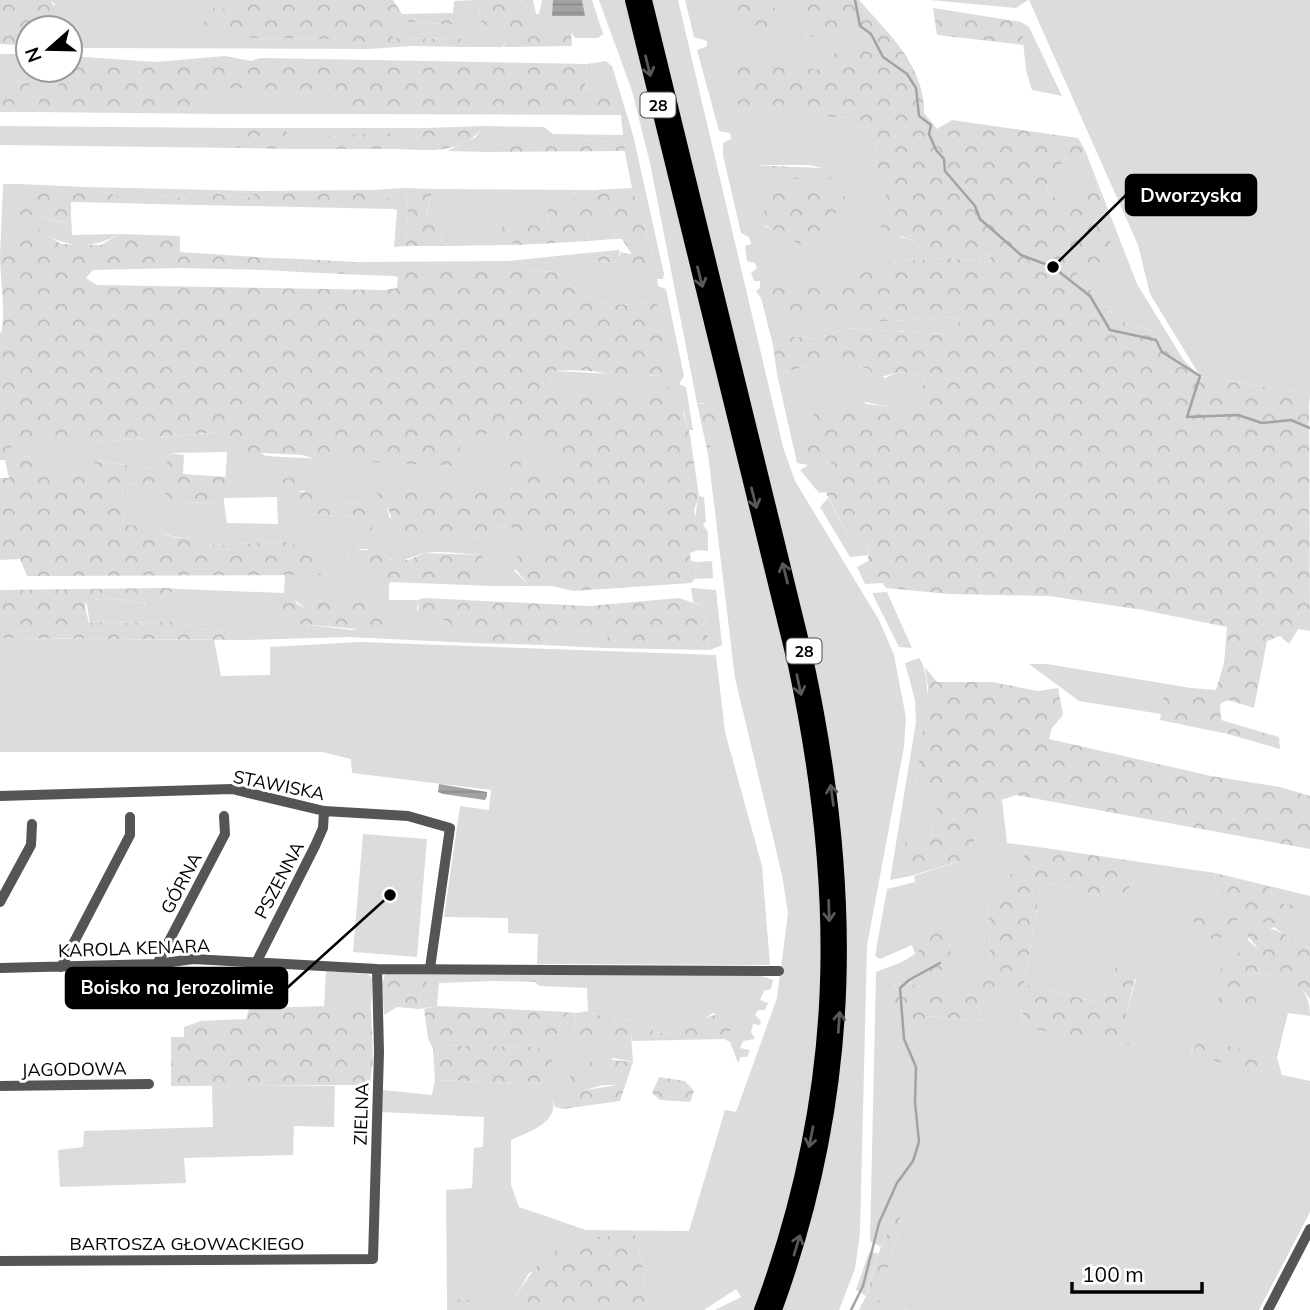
<svg xmlns="http://www.w3.org/2000/svg" width="1310" height="1310" viewBox="0 0 1310 1310" font-family="Mulish,sans-serif">
<defs>
<pattern id="forest-crowns" width="20" height="18" patternUnits="userSpaceOnUse" patternTransform="scale(1.75)"><rect width="20" height="18" fill="#dcdcdc"/><path d="M2 6a3 3 0 1 1 6 0M12 15a3 3 0 1 1 6 0" fill="none" stroke="#bbb"/></pattern>
<pattern id="water-rules" width="6" height="5" patternUnits="userSpaceOnUse" patternTransform="scale(1.75)"><rect width="6" height="5" fill="#a3a3a3"/><path d="M0 2.5h6" fill="none" stroke="#8b8b8b"/></pattern>
</defs>
<rect width="100%" height="100%" fill="#fff"/>
<path fill="#dcdcdc" fill-rule="evenodd" d="M51 0H244L235 10 223 38 331 39 367 43 368 49 70 48V28H60L75 26Z
M477 0 481 23 512 37 505 41 503 47H465L467 39 392 38V21L458 25 462 17 453 13 454 1Z
M520 0H533L536 14H539L542 0H592L603 34 598 38H575L570 31 544 28Z
M599 0H626L795 695C822 843 833 983 806 1132 795 1193 774 1251 755 1310H715L741 1297 736 1289 704 1310H645L643 1269 635 1235 529 1273 508 1310H469V1300H447L446 1190 472 1188 474 1148 483 1147 484 1117 382 1112 383 1090 432 1095 435 1080 548 1084 551 1054 535 1047 438 1045 433 1049 428 1038H547L558 1034 561 1020 569 1012 576 1013 573 1034 585 1039 631 1035 633 1062 613 1058 595 1079 605 1071 617 1076V1085H603L553 1099C558 1124 528 1132 511 1140V1185L519 1207 586 1230 689 1231 725 1110 736 1112 777 998 788 913 782 875 735 678 708 454 711 446 704 403H697L650 163 632 91Z
M651 0H678L783 447 795 481 879 620 894 655 906 718 904 747 867 946 860 1233 855 1269 839 1310H782L812 1216 839 1082 848 978 845 857 834 771 814 665Z
M685 0H725L790 34 769 0H796L808 38 850 29 856 46 833 70 738 111 852 118 879 138 874 156 900 237 912 240 922 251H969L991 256 989 262 947 258 888 262 843 282 816 281 857 317 876 322 959 317 957 328 943 334 846 328 819 339 787 336 773 345 761 298 756 291 760 288V281H754L751 273 757 268 755 263 747 261 745 246 751 244 749 237 741 233 723 155V143L731 139 730 133 719 131 697 50 707 46V41L694 37ZM753 165H809L869 178 753 174ZM846 197 829 220 778 232 764 226Z
M930 0H1028L1016 8Z
M1029 0H1310V405L1309 394 1200 376 1150 294 1138 245Z
M1021 22 1029 27 1062 96 1032 90 1026 70Z
M21 54 28 55V70H59L58 90 40 97 37 112H15L30 82 0 84V66H16Z
M606 61 612 66 633 135 664 274 663 279H657L658 286 666 289 684 376 679 384 686 387 693 430H688L684 412 648 398 635 405 552 393 550 381 554 371 614 374 628 381 643 375 663 376 660 308 655 302C608 307 591 307 557 272L458 267 380 273 398 276 365 275 357 262 507 261 587 253 592 260 616 263 621 252 655 260 632 188 623 143 554 138 495 145 489 152 447 151 476 137 483 126 544 127 553 134 623 135 621 115 593 87 588 91 585 88 587 64Z
M232 87 346 90 345 101 334 114H222L204 96 210 88Z
M0 126 234 128 229 138 237 148 0 145Z
M278 128H428L416 137 419 150 398 149 399 138 321 136 326 149H294V135Z
M1085 150 1137 284 1186 364 1153 331 1125 323 1104 307 1076 271 1080 261 1092 268 1103 205 1096 179 1089 176 1068 204 1050 195 1046 186 1067 157H1084Z
M3 184H17V203L10 215H40L62 223 71 215 72 235 119 234C86 253 57 246 28 222L0 256Z
M86 187 257 191 251 197 236 198 216 193 192 199 160 196 153 204 119 203 118 196Z
M404 188 408 202 406 246 394 247 397 210 393 209 389 198 373 190Z
M433 189 594 190 583 203 547 214 548 230 501 236 517 245 441 246 442 231 426 217Z
M611 201 614 239 589 241 586 222 598 218 604 204Z
M271 258 300 259 301 272 264 270Z
M822 362 871 369 885 378 898 372 925 377 920 397 905 411 866 402 810 458 831 461 825 492 819 493 800 470 808 465 797 463 777 374Z
M489 431 506 432 508 442 523 453 526 441 541 446 564 460 563 467 521 474 509 491 373 489 387 506 389 517C421 533 446 540 482 537L492 527 509 526 522 535 535 530 549 540 543 559 514 570 529 586H493L482 555C464 554 443 550 425 553 413 555 406 563 393 560 377 556 367 540 347 556L349 562 364 566 380 586 389 585V600H418L417 610 438 621 446 620 467 632 472 643 349 637 245 640 244 634 199 629 176 622 90 623 86 601 108 598 150 604 178 589 284 593 285 575H296L285 542 211 545 201 535C181 540 170 539 155 526H124L122 485 160 483 171 503 224 502 227 523 278 524 277 497 224 498 227 452 170 453 164 470 96 461 94 468 65 476 12 450 9 442H95L222 432 266 456 456 466 462 436ZM297 477V492L328 485 329 495 340 502 368 503 357 517 312 514 278 497ZM295 600 306 609 313 607 315 600 388 609V625L351 630 303 624Z
M699 496 704 497 706 522 703 524 708 532V551L698 550C698 532 693 514 699 496Z
M828 498 849 538 869 542 868 555 850 557 820 507Z
M712 561 713 578 695 579 697 562Z
M868 561 883 583 865 584 857 567Z
M691 588 716 590 722 645 710 650 703 606 693 602Z
M887 592 912 648 899 647 873 595V593Z
M559 627 588 632H612L602 646 605 648 543 645Z
M0 638 214 640 221 676 270 675V647L360 642 716 655 725 732 762 866 770 965 537 964 538 934 508 933V918L444 917 460 806 489 810 491 790 352 773 351 759 322 752H0Z
M919 658C937 683 920 754 916 786L940 789 931 838 902 867 911 876 890 880 916 722 915 700 905 663Z
M1029 664H1047L1191 688 1190 709H1180L1165 694 1161 714 1079 701Z
M1002 800 1007 843 1031 846 988 906 991 968 996 974 953 1000 922 989 892 973V1015L915 1022 924 1028V1016L984 1021 977 1006 1000 980 1023 1012 1021 1026 1125 1018 1136 979 1116 965 1113 979 1100 1003 1024 984 1041 885 1060 884 1119 902 1147 863 1215 873 1218 902 1300 907 1275 903 1269 886 1310 896V948L1294 942 1274 927 1247 939 1265 956 1262 961 1253 957 1233 965 1222 959 1254 991 1242 974C1276 973 1310 975 1310 1016L1288 1013 1277 1058 1199 1040 1190 1055 1310 1081V1212L1259 1310H908L878 1300 897 1237 903 1197 881 1247 870 1241 876 972 902 962 915 954 912 945 880 959 875 956 887 889 915 882 914 876 963 860 998 801ZM945 923 951 953 915 954Z
M363 834 427 839 417 957 353 952Z
M326 971 368 974 373 979 371 1005 324 1008Z
M432 972H496V981L439 983 437 1006 419 1009 420 995Z
M543 974 758 975 773 980 771 989 764 991 760 1000 768 1003 765 1010H758L755 1015 761 1021 760 1025 753 1024 751 1032 755 1039 743 1041 740 1048 750 1050 747 1057H741L738 1063 730 1042 724 1039 732 1028 713 1013C695 1026 677 1036 654 1032L646 1021 607 1018 588 1011 587 988 539 986 535 982Z
M212 1085 335 1086 334 1127 294 1126 293 1155 184 1158 186 1183 60 1187 58 1150 83 1147 84 1131 213 1127Z
M869 1252 878 1253 866 1296 856 1290Z"/>
<path fill="url(#forest-crowns)" d="M0 0H51L53 5 69 6 75 26 28 28V46L0 44Z
M244 0H393L402 14 453 13 462 17 459 25 392 21 393 38 467 39 465 47 413 46 368 49 366 43 331 39 223 38 203 23 214 8 235 10Z
M477 0H520L544 28 571 31 572 46 504 47 505 41 511 37 481 23Z
M725 0H769L791 34 746 23 737 7Z
M796 0H859C888 33 925 66 924 113L937 129 952 120 1078 138 1085 150 1084 157H1067L1046 187 1050 195 1068 204 1089 175 1096 179C1105 213 1118 244 1105 278L1080 261 1076 271 1104 307 1125 323 1153 331 1200 376 1309 394 1310 631 1298 629 1289 644 1280 636 1267 641 1254 708 1228 700 1220 704 1221 720 1279 737 1280 749 1228 734 1160 720 1164 694 1177 696 1180 709H1189L1191 688 1216 690 1224 663 1227 627 1143 610 1049 596 949 594 886 588 868 561 869 542 849 538 824 489 831 461 809 458 806 451 815 408C847 400 872 403 905 411L920 397 925 377 898 372 875 379 870 369 822 362 777 374 773 345 787 336 819 339 846 328 943 334 957 328 959 317 876 322 857 317 775 310 763 304 777 278 842 282 888 262 947 258 989 262 991 256 969 251H922L912 240 882 230 878 217 888 202 874 156 879 138 861 132 852 118 738 112V65L832 70 833 56 841 45 856 46 850 29 808 38Z
M933 8 1021 22 1024 45 937 35Z
M0 54H21L16 67 0 66Z
M70 56 155 62 225 56 251 61 260 58 587 64 585 88 588 91 593 88 596 75 605 72 621 115 334 114 345 101V90L210 88 204 96 222 114 37 112 40 97 58 90 59 70H70Z
M31 82 15 112H0V84Z
M483 126C470 148 442 151 419 150L416 137 428 128Z
M234 128H278L294 135V149L237 148 229 138Z
M388 133 399 138 398 149H326L321 136Z
M554 138 624 143 625 151 489 152 494 145Z
M753 165 869 170V178L771 179 753 174Z
M17 184 86 187 118 196 119 203 71 202V215L63 223 40 215H9L17 203Z
M404 188 433 189 426 216 431 215 442 231 441 246H406L408 202Z
M632 188 655 260 656 269 641 277 632 273 631 253 622 239H614L610 201 604 204 598 218 586 222 589 241 517 245 500 236 506 215 547 230 548 206 570 197 583 203 594 190Z
M373 190 389 198 393 209 153 204 160 196 192 199 216 193 236 198 251 197 257 191Z
M806 190 846 197 817 241 799 244 764 225 765 192Z
M28 222 61 244 101 245 119 234 180 236V252L271 258 264 270 180 268 93 270 86 278 97 285 384 290 397 288 398 277 380 273 381 268C437 258 501 270 557 272 591 307 608 307 655 302L660 308 668 365 663 376 643 375 628 381C606 370 578 369 554 371L550 381 553 393C576 387 616 390 635 405L647 398 650 385 667 386 677 393 690 435 699 496 694 510 698 523V550L690 553 691 561 697 562 695 579 691 583 574 591 552 586H529L511 563 524 551H532L543 559 548 540 535 530 522 535 509 526 492 527 482 537 454 539 422 533 409 538 398 534 387 506 373 489 391 485 509 491 521 474 563 466 564 460 544 459 541 446 526 441 520 468 513 470C504 457 510 446 506 432L462 436 457 466 319 460 302 455 228 451 221 432 95 442H10L12 450 65 476 93 468 95 461 164 470 170 453 184 455 183 474 226 477 224 502 170 503 160 483 122 485 124 525 155 526C170 540 181 540 201 535L211 545 285 542 317 551 321 575 27 576 20 559 0 560V478H9L5 460H0V334C7 325 0 275 0 257 2 245 21 232 28 222Z
M620 250 617 263 592 260 587 253Z
M300 259 357 262 365 275 301 272Z
M697 403 713 405 719 440 711 446 708 454Z
M297 477V492H304L309 483 329 485V495L340 502 368 503 373 534 359 530 357 517 311 514 277 497 278 479Z
M354 550H378L391 560H409L424 553 482 555 493 586 390 582 389 585 380 586 369 578 364 566 349 562 347 556Z
M166 588 178 589 150 604 109 598 86 601 85 607 89 623 176 622 199 629 245 634V640L0 638V590Z
M284 596 306 609 313 607 315 600 336 602 345 597 388 609 389 625 366 630 303 624 281 627Z
M424 598 589 606 679 598 703 606 710 650 605 648 602 646 611 632H570L559 627 543 645 472 643 467 632 453 630 446 620 438 621 436 629 426 633 419 631 418 600Z
M925 667 937 682H992L1038 691 1058 688 1063 715 1052 728 1049 739 1211 776 1280 787 1310 796V849L1016 795 998 801 963 860 911 876 902 867 906 839 931 838 940 789 916 786 928 688Z
M1031 846 1147 863 1119 902 1060 884 1041 885 1024 984 1100 1003 1113 979 1116 965 1139 963 1125 1018 1139 1027 1129 1045 1021 1027 1023 1012 1000 981 977 1006 984 1021 925 1016V1029L915 1022 892 1015 888 990 892 973 922 989 953 1000 963 985 995 974 991 968 988 906Z
M1215 873 1269 886 1275 903 1300 906 1292 921C1264 930 1242 915 1218 902Z
M1202 914 1227 915 1238 919 1216 943 1192 920Z
M945 922 951 953 949 967 927 975 918 967 915 954Z
M1255 927C1283 927 1285 939 1310 948V999C1293 974 1272 973 1243 974L1254 991 1258 1009 1244 1016 1218 1004 1222 958 1233 965 1234 956 1246 947 1253 957 1262 960 1264 957 1245 932Z
M432 972 420 995 419 1009 397 1007 384 1015 382 984 385 974Z
M496 972 543 974 535 982 496 981Z
M371 1005 373 1061 369 1091 363 1085 171 1086V1037H184V1027L201 1021 246 1019 249 1008Z
M437 1006 569 1012 561 1020 558 1034 547 1038H428L424 1009Z
M588 1011 607 1018 646 1021 654 1032C686 1038 700 1013 728 1013L732 1028 724 1039 632 1041 631 1035 585 1040 573 1035 576 1013Z
M1199 1039 1277 1058 1282 1075 1190 1056Z
M438 1045 535 1047 551 1053 554 1069 549 1084 435 1080 433 1049Z
M592 1058 633 1062 620 1101 563 1109 555 1107 553 1099 562 1094 617 1085V1076L605 1071 595 1079 572 1085 570 1075 588 1067Z
M659 1077 685 1081 694 1091 690 1102 660 1100 652 1093Z
M904 1193 897 1237 878 1300 908 1310H859L867 1294 877 1257Z
M635 1235 643 1269 645 1310H508C545 1245 561 1237 635 1235Z
M447 1300H469V1310H447Z"/>
<path fill="url(#water-rules)" d="M553 0H582L585 16H552Z
M439 784 487 792V796L485 800 443 794 438 792Z"/>
<g fill="none" stroke-linecap="round" stroke-linejoin="round">
<path stroke="#a3a3a3" stroke-width="2.5" d="M855 0 860 26 871 34 883 57 907 74 916 88 919 116 931 125 929 134 936 150 944 159 945 171 975 206 980 219 1021 255 1053 267 1090 296 1110 330 1156 340 1162 352 1200 376 1187 417 1238 415 1262 423 1291 420 1310 428
M851 1310 863 1286 879 1223 897 1183 913 1161 919 1142 915 1102 916 1067 904 1039 900 988 909 980 940 963"/>
<defs>
<path id="primary" d="M632 0 795 665C843 892 843 1090 761 1310
M645 0 806 658C855 885 856 1089 775 1310"/>
</defs>
<use href="#primary" stroke="#dbdbdb" stroke-width="18"/>
<path stroke="#555" stroke-width="10" d="M0 796 232 789 324 811 408 816 450 828 430 968
M0 902 31 845 32 824
M256 963 315 846 323 828 324 811
M157 964 225 834 224 816
M61 967 130 835V817
M0 968 157 964 193 959 377 969 779 971
M0 1086 149 1084
M0 1261 373 1259 379 1052 377 969
M1268 1310 1310 1229"/>
<use href="#primary" stroke="#000" stroke-width="14"/>
</g>
<defs><path id="oneway-shaft" d="M-6 0H5M1.5-3L5.5 0L1.5 3" fill="none" stroke-width="1.6" stroke-linecap="round" stroke-linejoin="round" transform="scale(1.75)"/></defs>
<g stroke="#595959">
<use href="#oneway-shaft" transform="translate(648 66) rotate(76)"/>
<use href="#oneway-shaft" transform="translate(700 277) rotate(76)"/>
<use href="#oneway-shaft" transform="translate(754 498) rotate(76)"/>
<use href="#oneway-shaft" transform="translate(785 573) rotate(-104)"/>
<use href="#oneway-shaft" transform="translate(799 685) rotate(78)"/>
<use href="#oneway-shaft" transform="translate(832 795) rotate(-98)"/>
<use href="#oneway-shaft" transform="translate(829 911) rotate(88)"/>
<use href="#oneway-shaft" transform="translate(839 1022) rotate(-86)"/>
<use href="#oneway-shaft" transform="translate(811 1137) rotate(101)"/>
<use href="#oneway-shaft" transform="translate(797 1245) rotate(-73)"/>
</g>
<g text-anchor="middle" dominant-baseline="central" stroke-width="6" stroke-linejoin="round" paint-order="stroke">
<g fill="#fff" stroke="#4c4c4c" stroke-width="2">
<rect x="640.5" y="92.5" width="35" height="25" rx="5"/>
<rect x="786.5" y="638.5" width="35" height="25" rx="5"/>
</g>
<g font-size="16" font-weight="bold" fill="#000">
<text x="658" y="105">28</text>
<text x="804" y="651">28</text>
</g>
<g font-size="18" fill="#000" stroke="#fff">
<text transform="translate(279 785) rotate(11)">STAWISKA</text>
<text transform="translate(279 880) rotate(-62)">PSZENNA</text>
<text transform="translate(181 883) rotate(-62)">GÓRNA</text>
<text transform="translate(134 948) rotate(-2)">KAROLA KENARA</text>
<text transform="translate(74 1069) rotate(-1)">JAGODOWA</text>
<text transform="translate(361 1114) rotate(-88)">ZIELNA</text>
<text x="187" y="1243">BARTOSZA GŁOWACKIEGO</text>
</g>
</g>
<path fill="none" stroke="#000" stroke-width="2.5" d="M1053 267L1126 195M390 895L287 988"/>
<g fill="#000" stroke="#fff" stroke-width="2.5">
<circle cx="1053" cy="267" r="7"/>
<circle cx="390" cy="895" r="7"/>
</g>
<g fill="#000" stroke="#000" stroke-width="2.5">
<rect x="1126" y="175" width="130" height="40" rx="7"/>
<rect x="66" y="968" width="221" height="40" rx="7"/>
</g>
<g font-size="19" text-anchor="middle" font-weight="bold" fill="#fff">
<text x="1191" y="202">Dworzyska</text>
<text x="177" y="994">Boisko na Jerozolimie</text>
</g>
<g transform="translate(49 49) rotate(250)"><circle r="33" fill="#ffffff" stroke="#999999" stroke-width="2"/>
<path d="M0-5L12 26L0 18L-12 26Z" fill="#000000"/>
<text y="-10" font-size="19" font-weight="bold" text-anchor="middle" fill="#000000">N</text>
</g>
<path d="M1072 1282v10h130v-10" fill="none" stroke="#000000" stroke-width="3.5"/>
<text x="1082" y="1282" font-size="21" fill="#000000" stroke="#ffffff" stroke-width="5" paint-order="stroke">100 m</text>
</svg>
